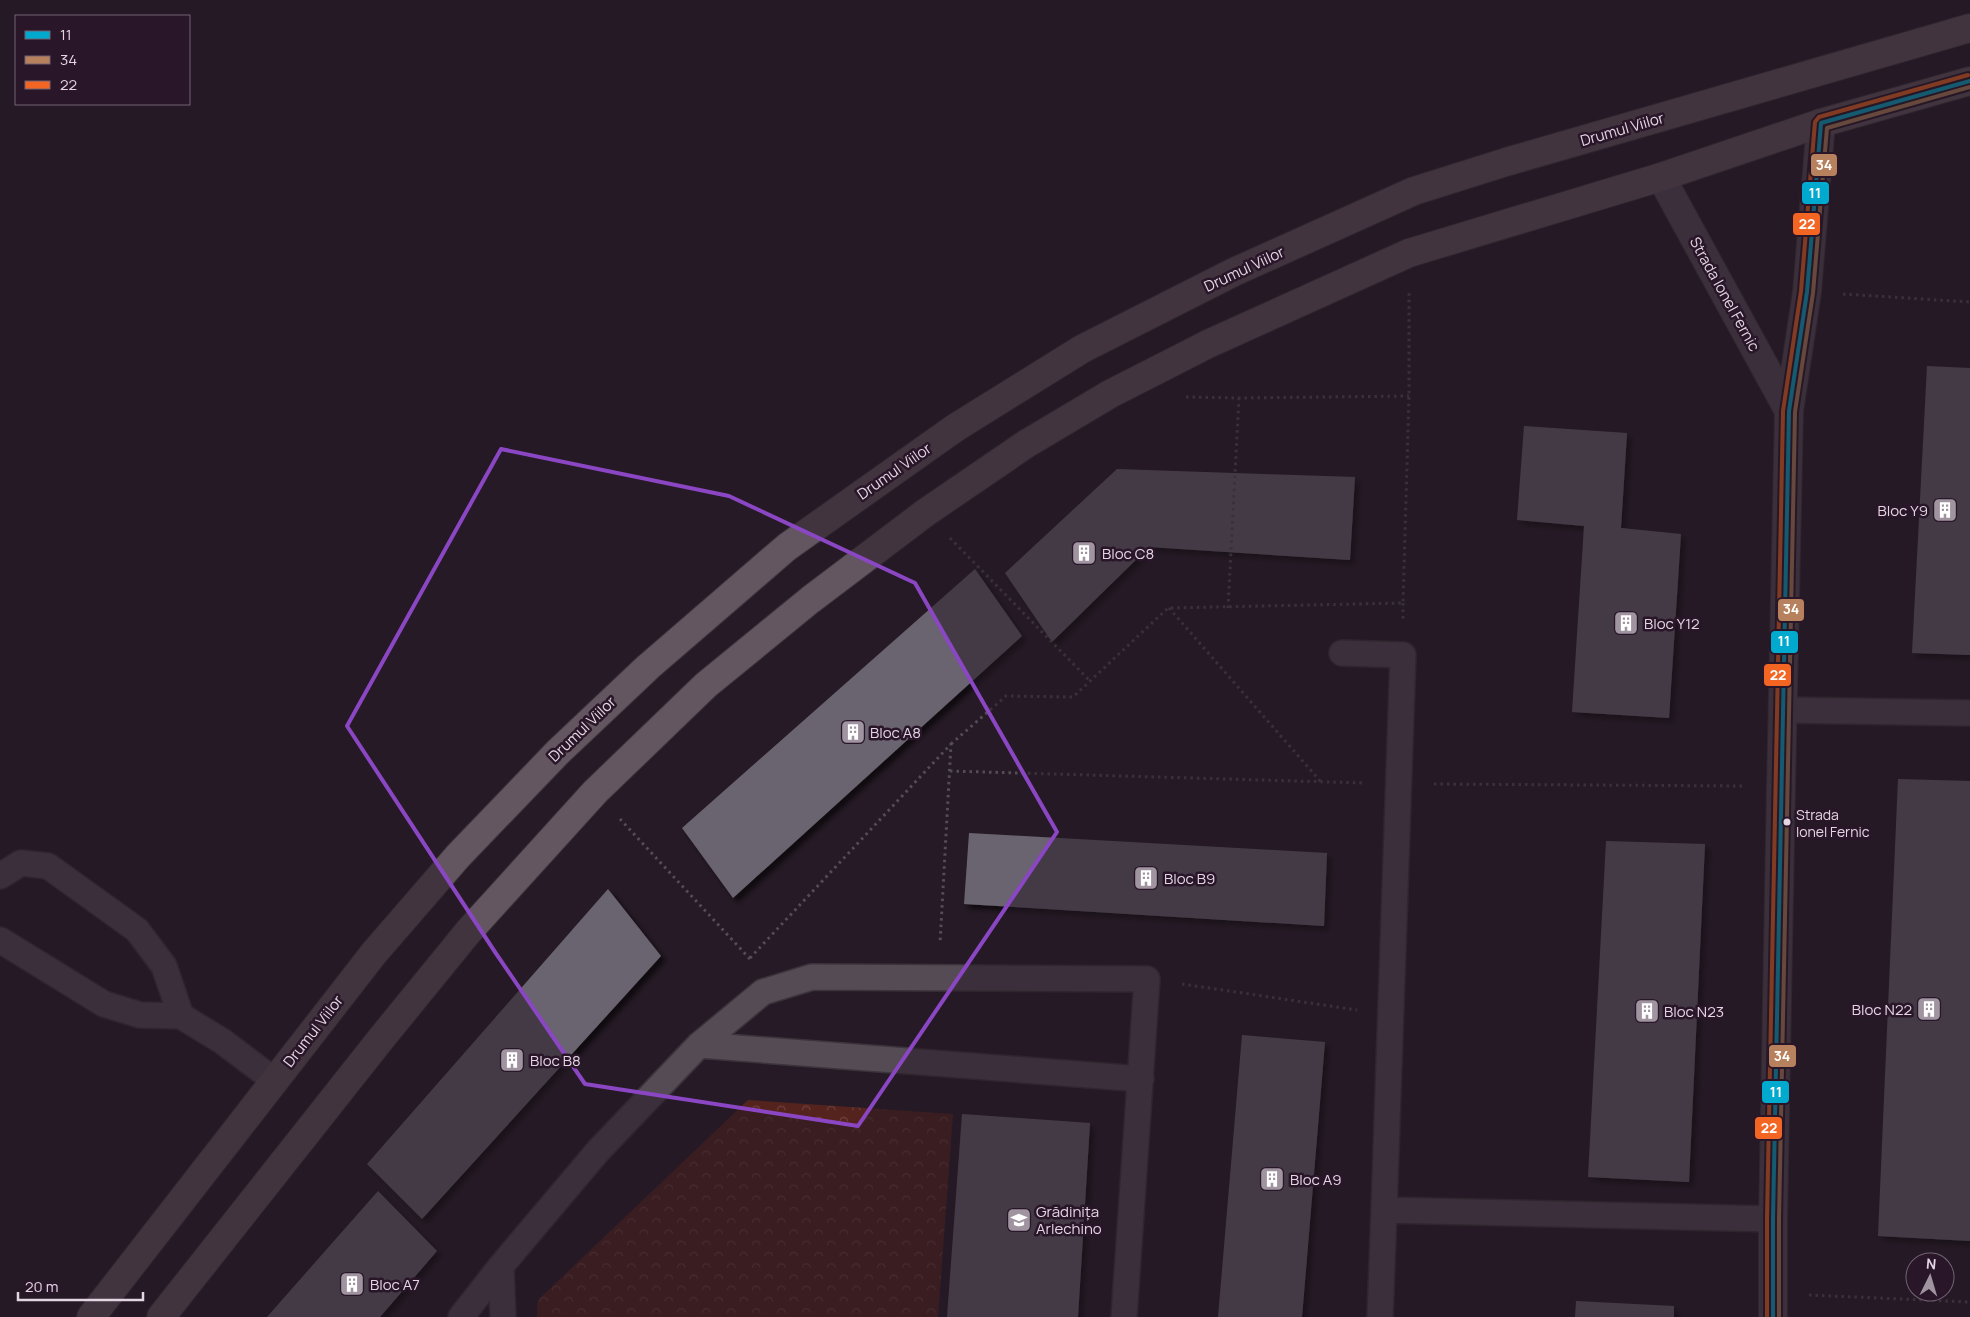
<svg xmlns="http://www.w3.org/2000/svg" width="1970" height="1317" viewBox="0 0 1970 1317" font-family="Manrope,sans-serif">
<defs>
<pattern id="park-crowns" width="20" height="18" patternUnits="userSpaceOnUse" patternTransform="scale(1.25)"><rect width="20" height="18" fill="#55231e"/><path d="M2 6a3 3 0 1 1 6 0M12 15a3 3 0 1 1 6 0" fill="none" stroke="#6d423e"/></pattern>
<filter id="shadow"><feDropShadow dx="4.5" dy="4.5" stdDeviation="2.5" flood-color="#0009"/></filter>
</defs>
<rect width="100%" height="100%" fill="#251a25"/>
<path fill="url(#park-crowns)" d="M748 1100 953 1114 938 1317H537L538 1300Z"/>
<path fill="#6a646f" filter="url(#shadow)" d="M1927 366 1970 368V655L1912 653Z
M1524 426 1627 433 1621 528 1681 534 1669 718 1572 712 1584 526 1517 520Z
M1117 469 1355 477 1350 560 1149 547 1052 642 1005 573Z
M975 569 1022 636 733 898 682 828Z
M1898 779 1970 781V1241L1878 1236Z
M969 833 1327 853 1324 926 964 904Z
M1606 841 1705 844 1689 1182 1588 1177Z
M608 889 661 956 422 1219 367 1164Z
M1242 1035 1325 1042 1302 1317H1218Z
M962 1114 1090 1123 1078 1317H947Z
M378 1191 437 1251 380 1317H267Z
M1576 1301 1674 1306V1317H1575Z"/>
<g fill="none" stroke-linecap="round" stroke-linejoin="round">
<defs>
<path id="service" d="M1342 653 1403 655 1384 1210
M1783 710 1970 713
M0 876 21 863 48 866 137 930 164 966 181 1016
M0 940 104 1004 140 1015 181 1016 222 1041 275 1081
M699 1045 1141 1079
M501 1266 503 1317
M461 1317 501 1266 598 1151 699 1045 763 992 812 977 1147 979 1124 1317
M1380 1317 1384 1210 1773 1219"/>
<path id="minor" d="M1661 177 1789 411
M1773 1317V1219L1781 786 1789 411 1807 292 1821 123"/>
<path id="trunk" d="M91 1317 374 953 458 856 558 752 648 667 787 547 955 428 1082 349 1234 272 1414 191 1506 162 1970 28
M161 1317 380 1040 468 932 595 792 706 685 810 600 925 513 1026 444 1110 394 1208 344 1409 253 1661 177 1821 123 1970 81"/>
</defs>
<use href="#service" stroke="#3c343c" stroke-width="28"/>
<use href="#minor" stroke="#3c343c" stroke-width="30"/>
<use href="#trunk" stroke="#3c343c" stroke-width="30"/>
<path stroke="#554d55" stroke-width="3" stroke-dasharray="2.5 4" stroke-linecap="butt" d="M1843 294 1970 302
M1186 397 1239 398 1409 396
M950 538 1090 681
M1403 603V620
M1169 608 1321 782
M1228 608 1239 398
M951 744 1006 696 1073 697 1168 608 1403 603 1409 396V292
M950 771 1365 783
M1434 784 1745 786
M620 819 750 959
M750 958 951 744 940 944
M1182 984 1357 1010
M1809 1295 1970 1302"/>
<use href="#service" stroke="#544b54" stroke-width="25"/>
<use href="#minor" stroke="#544b54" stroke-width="28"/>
<use href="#trunk" stroke="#645660" stroke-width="28"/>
<defs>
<path id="bus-1" d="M1773 1317V1219L1789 411 1807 292 1821 123 1970 81"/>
<path id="bus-2" d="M1779 1317V1219L1795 412 1813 293 1827 128 1970 87"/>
<path id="bus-3" d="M1767 1317V1219L1783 411 1801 291 1815 122 1819 117 1968 75"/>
</defs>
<use href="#bus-1" stroke="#291629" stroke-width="8"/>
<use href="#bus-2" stroke="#291629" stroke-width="8"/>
<use href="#bus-3" stroke="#291629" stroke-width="8"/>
<use href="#bus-1" stroke="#00a9ce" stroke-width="4"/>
<use href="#bus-2" stroke="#b6815c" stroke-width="4"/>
<use href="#bus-3" stroke="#f26522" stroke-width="4"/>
</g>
<path d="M0 0H1970V1317H0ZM501 449 729 496 915 583 1057 832 858 1126 585 1084 495 952 347 726Z" fill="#251a25" fill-opacity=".55" fill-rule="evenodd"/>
<path fill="none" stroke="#8b46c4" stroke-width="4" stroke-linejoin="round" d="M501 449 729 496 915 583 1057 832 858 1126 585 1084 495 952 347 726Z"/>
<defs>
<symbol id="building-square" viewBox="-11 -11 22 22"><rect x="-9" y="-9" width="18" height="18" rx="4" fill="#a094a0" stroke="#291629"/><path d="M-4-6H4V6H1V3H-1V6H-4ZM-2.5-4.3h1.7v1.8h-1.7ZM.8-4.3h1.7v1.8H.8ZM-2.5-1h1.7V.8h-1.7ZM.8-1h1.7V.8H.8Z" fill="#fff"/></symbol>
<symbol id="school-square" viewBox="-11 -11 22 22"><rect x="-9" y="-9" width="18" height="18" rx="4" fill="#a094a0" stroke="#291629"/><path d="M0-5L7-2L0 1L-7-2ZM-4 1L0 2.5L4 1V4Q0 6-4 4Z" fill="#fff"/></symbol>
</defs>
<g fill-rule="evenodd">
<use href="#building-square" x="1931" y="496" width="28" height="28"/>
<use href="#building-square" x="1070" y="539" width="28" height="28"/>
<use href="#building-square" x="1612" y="609" width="28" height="28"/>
<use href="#building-square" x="839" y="718" width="28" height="28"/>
<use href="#building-square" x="1132" y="864" width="28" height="28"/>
<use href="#building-square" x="1915" y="995" width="28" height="28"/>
<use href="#building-square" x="1633" y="997" width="28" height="28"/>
<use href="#building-square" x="498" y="1046" width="28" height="28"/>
<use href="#building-square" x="1258" y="1165" width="28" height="28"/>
<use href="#school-square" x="1005" y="1206" width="28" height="28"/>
<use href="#building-square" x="338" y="1270" width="28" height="28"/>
</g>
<circle fill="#e3d6e2" stroke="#291629" stroke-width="2" cx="1787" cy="822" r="4.5"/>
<g text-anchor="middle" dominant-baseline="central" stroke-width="5" stroke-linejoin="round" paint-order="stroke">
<g font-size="14" fill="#e3d6e2" stroke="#291629" text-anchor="start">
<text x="1796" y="814">Strada<tspan x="1796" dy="17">Ionel Fernic</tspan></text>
</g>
<g font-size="15" fill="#e3d6e2" stroke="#291629">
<text transform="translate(1622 129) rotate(-16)">Drumul Viilor</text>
<text transform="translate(1244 269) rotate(-25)">Drumul Viilor</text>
<text transform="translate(1725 294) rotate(61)">Strada Ionel Fernic</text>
<text transform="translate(894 471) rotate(-35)">Drumul Viilor</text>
<text transform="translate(582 729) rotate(-44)">Drumul Viilor</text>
<text transform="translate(313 1031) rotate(-52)">Drumul Viilor</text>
</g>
<g font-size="15" fill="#e3d6e2" stroke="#291629" text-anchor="start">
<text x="1928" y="510" text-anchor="end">Bloc Y9</text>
<text x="1102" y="553">Bloc C8</text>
<text x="1644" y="623">Bloc Y12</text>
<text x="870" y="732">Bloc A8</text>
<text x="1164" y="878">Bloc B9</text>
<text x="1912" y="1009" text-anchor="end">Bloc N22</text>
<text x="1664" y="1011">Bloc N23</text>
<text x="530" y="1060">Bloc B8</text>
<text x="1290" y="1179">Bloc A9</text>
<text x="1036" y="1211">Grădinița<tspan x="1036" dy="17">Arlechino</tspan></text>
<text x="370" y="1284">Bloc A7</text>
</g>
</g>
<g stroke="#291629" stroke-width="2">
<rect x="1810" y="153" width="28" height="24" rx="5" fill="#b6815c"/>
<rect x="1801" y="181" width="29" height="24" rx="5" fill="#00a9ce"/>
<rect x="1792" y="212" width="29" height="24" rx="5" fill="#f26522"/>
<rect x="1777" y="598" width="28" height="24" rx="5" fill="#b6815c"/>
<rect x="1770" y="630" width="29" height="24" rx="5" fill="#00a9ce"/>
<rect x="1763" y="663" width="29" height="24" rx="5" fill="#f26522"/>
<rect x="1768" y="1044" width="29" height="24" rx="5" fill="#b6815c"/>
<rect x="1761" y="1080" width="29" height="24" rx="5" fill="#00a9ce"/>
<rect x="1754" y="1116" width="29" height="24" rx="5" fill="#f26522"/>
</g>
<g font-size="14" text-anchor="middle" font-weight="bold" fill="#fff">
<text x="1824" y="170">34</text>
<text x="1815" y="198">11</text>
<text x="1807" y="229">22</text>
<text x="1791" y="614">34</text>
<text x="1784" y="646">11</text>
<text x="1778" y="680">22</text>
<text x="1782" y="1061">34</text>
<text x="1776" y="1097">11</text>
<text x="1769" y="1133">22</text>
</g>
<rect x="15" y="15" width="175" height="90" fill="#291629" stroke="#736373"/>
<rect x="25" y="31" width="25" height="8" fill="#00a9ce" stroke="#736373"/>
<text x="60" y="40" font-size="15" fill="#e3d6e2">11</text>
<rect x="25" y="56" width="25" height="8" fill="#b6815c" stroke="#736373"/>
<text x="60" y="65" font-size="15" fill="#e3d6e2">34</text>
<rect x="25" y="81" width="25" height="8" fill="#f26522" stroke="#736373"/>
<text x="60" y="90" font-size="15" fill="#e3d6e2">22</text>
<g transform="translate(1930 1277) rotate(5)"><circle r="24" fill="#291629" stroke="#736373"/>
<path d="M0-4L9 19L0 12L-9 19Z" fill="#a094a0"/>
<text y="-8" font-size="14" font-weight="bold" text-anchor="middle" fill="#e3d6e2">N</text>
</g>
<path d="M18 1292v8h125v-8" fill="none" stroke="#e3d6e2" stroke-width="2.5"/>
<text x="25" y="1292" font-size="15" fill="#e3d6e2" stroke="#291629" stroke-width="4" paint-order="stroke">20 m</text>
</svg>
